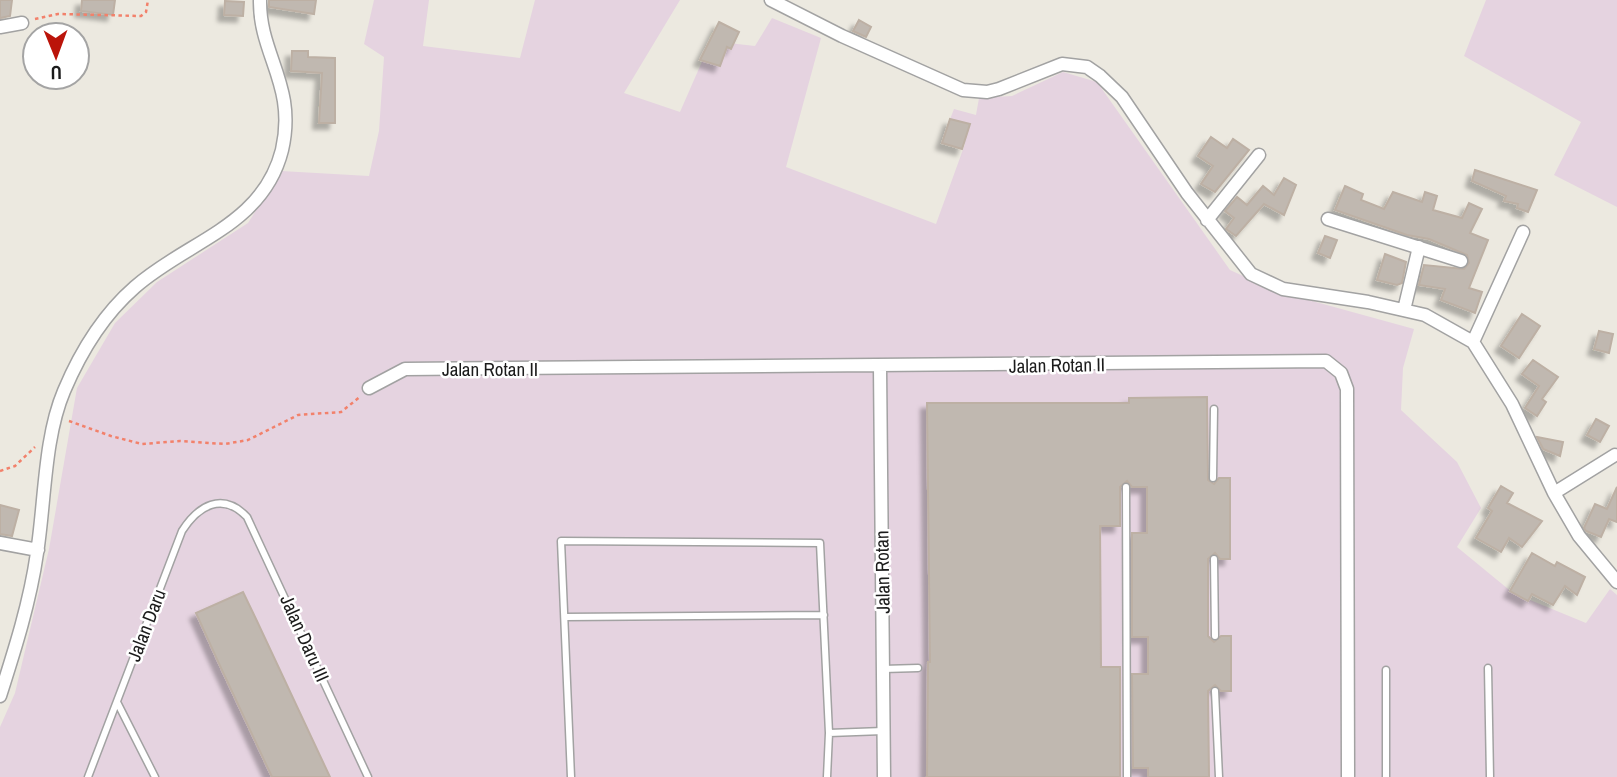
<svg xmlns="http://www.w3.org/2000/svg" width="1617" height="777" viewBox="0 0 1617 777" font-family="'Archivo Narrow',sans-serif">
<defs>
<filter id="shadow"><feDropShadow dx="-6" dy="6" stdDeviation="2" flood-color="#0004"/></filter>
</defs>
<rect width="100%" height="100%" fill="#ece9e0"/>
<path fill="#e5d3e0" d="M374 0H429L423 46 520 58 535 0H680L624 93 680 112 711 41 755 46 772 18 821 38 786 167 936 224 965 144 943 137 954 109 976 115 979 98 1012 96 1063 72 1097 82 1230 270 1276 291 1414 329 1403 368 1401 410 1457 462 1481 508 1457 547 1513 593 1586 623 1610 589 1617 595V777H0V727L15 693 49 549 77 388 115 323 157 282 248 223 281 171 369 176 379 131 384 57 364 44Z
M1486 0H1617V207L1554 175 1581 122 1464 56Z"/>
<path fill="#c0b8b0" stroke="#bdb0a4" stroke-width="2" filter="url(#shadow)" d="M0 0H12L10 16 0 18Z
M82 0H115L113 15 81 11Z
M269 0H316L314 14 269 7Z
M225 1 244 2 243 16 224 15Z
M859 20 871 27 866 37 853 31Z
M719 22 739 32 731 49 727 47 720 66 700 60Z
M292 51H308V57L335 58V123H319L322 73 291 71Z
M950 119 970 124 962 149 942 143Z
M1211 137 1227 148 1233 139 1249 150 1215 192 1201 184 1213 166 1198 156Z
M1475 170 1537 190 1528 212 1517 208 1518 204 1504 201 1506 196 1472 181Z
M1284 178 1296 185 1284 215 1264 204 1236 236 1226 229 1234 218 1225 211 1237 197 1247 205 1263 186 1274 195Z
M1345 186 1363 194 1361 200 1384 209 1393 192 1422 202 1425 192 1437 196 1433 210 1462 218 1469 203 1482 209 1470 233 1488 240 1469 288 1482 292 1475 313 1441 300 1445 289 1419 285 1424 265 1464 269 1469 263 1467 255 1429 239 1407 235 1335 210Z
M1325 236 1337 240 1330 258 1318 253Z
M1385 254 1406 262 1402 283 1397 285 1377 280Z
M1522 314 1540 326 1519 358 1501 346Z
M1599 331 1613 334 1609 353 1594 349Z
M1533 360 1558 377 1542 399 1546 402 1537 416 1525 408 1539 386 1522 374Z
M1207 397 1208 480 1214 484 1219 478H1230V559H1220L1215 553 1208 559V636L1214 642 1221 636H1231V691H1221L1215 685 1208 691 1209 777H1148V768H1133L1132 674H1148V637H1132V533H1147V487H1132L1127 481 1120 487V526H1100L1101 667H1120V777H927L928 662H930L927 403H1129V398Z
M1596 419 1609 426 1600 442 1587 435Z
M1537 437 1563 442 1560 456 1543 449Z
M1501 486 1513 493 1507 503 1542 521 1522 547 1509 538 1501 552 1476 538 1492 511 1488 508Z
M1617 487V522L1609 519 1601 537 1586 531 1584 528 1595 504 1607 509Z
M0 505 19 510 12 536 0 534Z
M1532 553 1555 566 1557 562 1585 577 1577 595 1565 586 1553 605 1532 594 1528 601 1510 591Z
M243 592 256 619 330 777H272L221 668 196 613Z"/>
<g fill="none" stroke-linecap="round" stroke-linejoin="round">
<defs>
<path id="service" d="M1213 478 1214 409
M1126 487 1127 777
M1214 559 1215 636
M565 617 824 615
M1488 668 1490 777
M883 669 918 668
M1215 691 1219 777
M117 702 155 777
M88 777 182 531C198 506 222 491 247 517L368 777
M571 777 561 541 820 543 829 733
M827 777 829 733 883 731
M1386 777V670"/>
<path id="minor" d="M771 0 842 36 963 90 987 92 999 89 1062 64 1087 67 1100 76 1122 97 1187 193 1251 274 1283 289 1368 302 1425 315 1473 342 1512 404 1554 493 1579 536 1617 582
M0 27 22 23
M1328 219 1461 261
M1207 220 1259 155
M1404 310 1419 247
M1473 342 1523 232
M880 367 884 777
M369 388 405 369 1326 361 1341 373 1347 389 1348 777
M1554 493 1615 455
M0 543 38 550
M0 696C15 649 30 602 37 553 45 502 44 438 64 391 80 353 104 314 135 287 187 241 263 226 282 150 297 85 259 55 260 0"/>
</defs>
<use href="#service" stroke="#a2a2a2" stroke-width="9"/>
<use href="#minor" stroke="#a2a2a2" stroke-width="15"/>
<path stroke="#f2816b" stroke-width="2.5" stroke-dasharray="3.5 3.5" stroke-linecap="butt" d="M35 19 58 14 141 16 146 12 148 0
M69 421 111 436 142 444 180 441 225 444 248 440 298 415 341 412 361 396
M0 471 15 466 35 447"/>
<use href="#service" stroke="#fff" stroke-width="6"/>
<use href="#minor" stroke="#fff" stroke-width="12"/>
</g>
<g text-anchor="middle" dominant-baseline="central" stroke-width="5" stroke-linejoin="round" paint-order="stroke">
<g font-size="19" fill="#1b1b1b" stroke="#fff">
<text transform="translate(1057 365) rotate(-1)">Jalan Rotan II</text>
<text x="490" y="369">Jalan Rotan II</text>
<text transform="translate(882 572) rotate(-91)">Jalan Rotan</text>
<text transform="translate(146 625) rotate(-69)">Jalan Daru</text>
<text transform="translate(305 638) rotate(66)">Jalan Daru III</text>
</g>
</g>
<g transform="translate(56 56) rotate(179)"><circle r="33" fill="#ffffff" stroke="#a4a4a4" stroke-width="2"/>
<path d="M0-5L12 26L0 18L-12 26Z" fill="#bb140a"/>
<text y="-10" font-size="19" font-weight="bold" text-anchor="middle" fill="#1b1b1b">U</text>
</g>
</svg>
